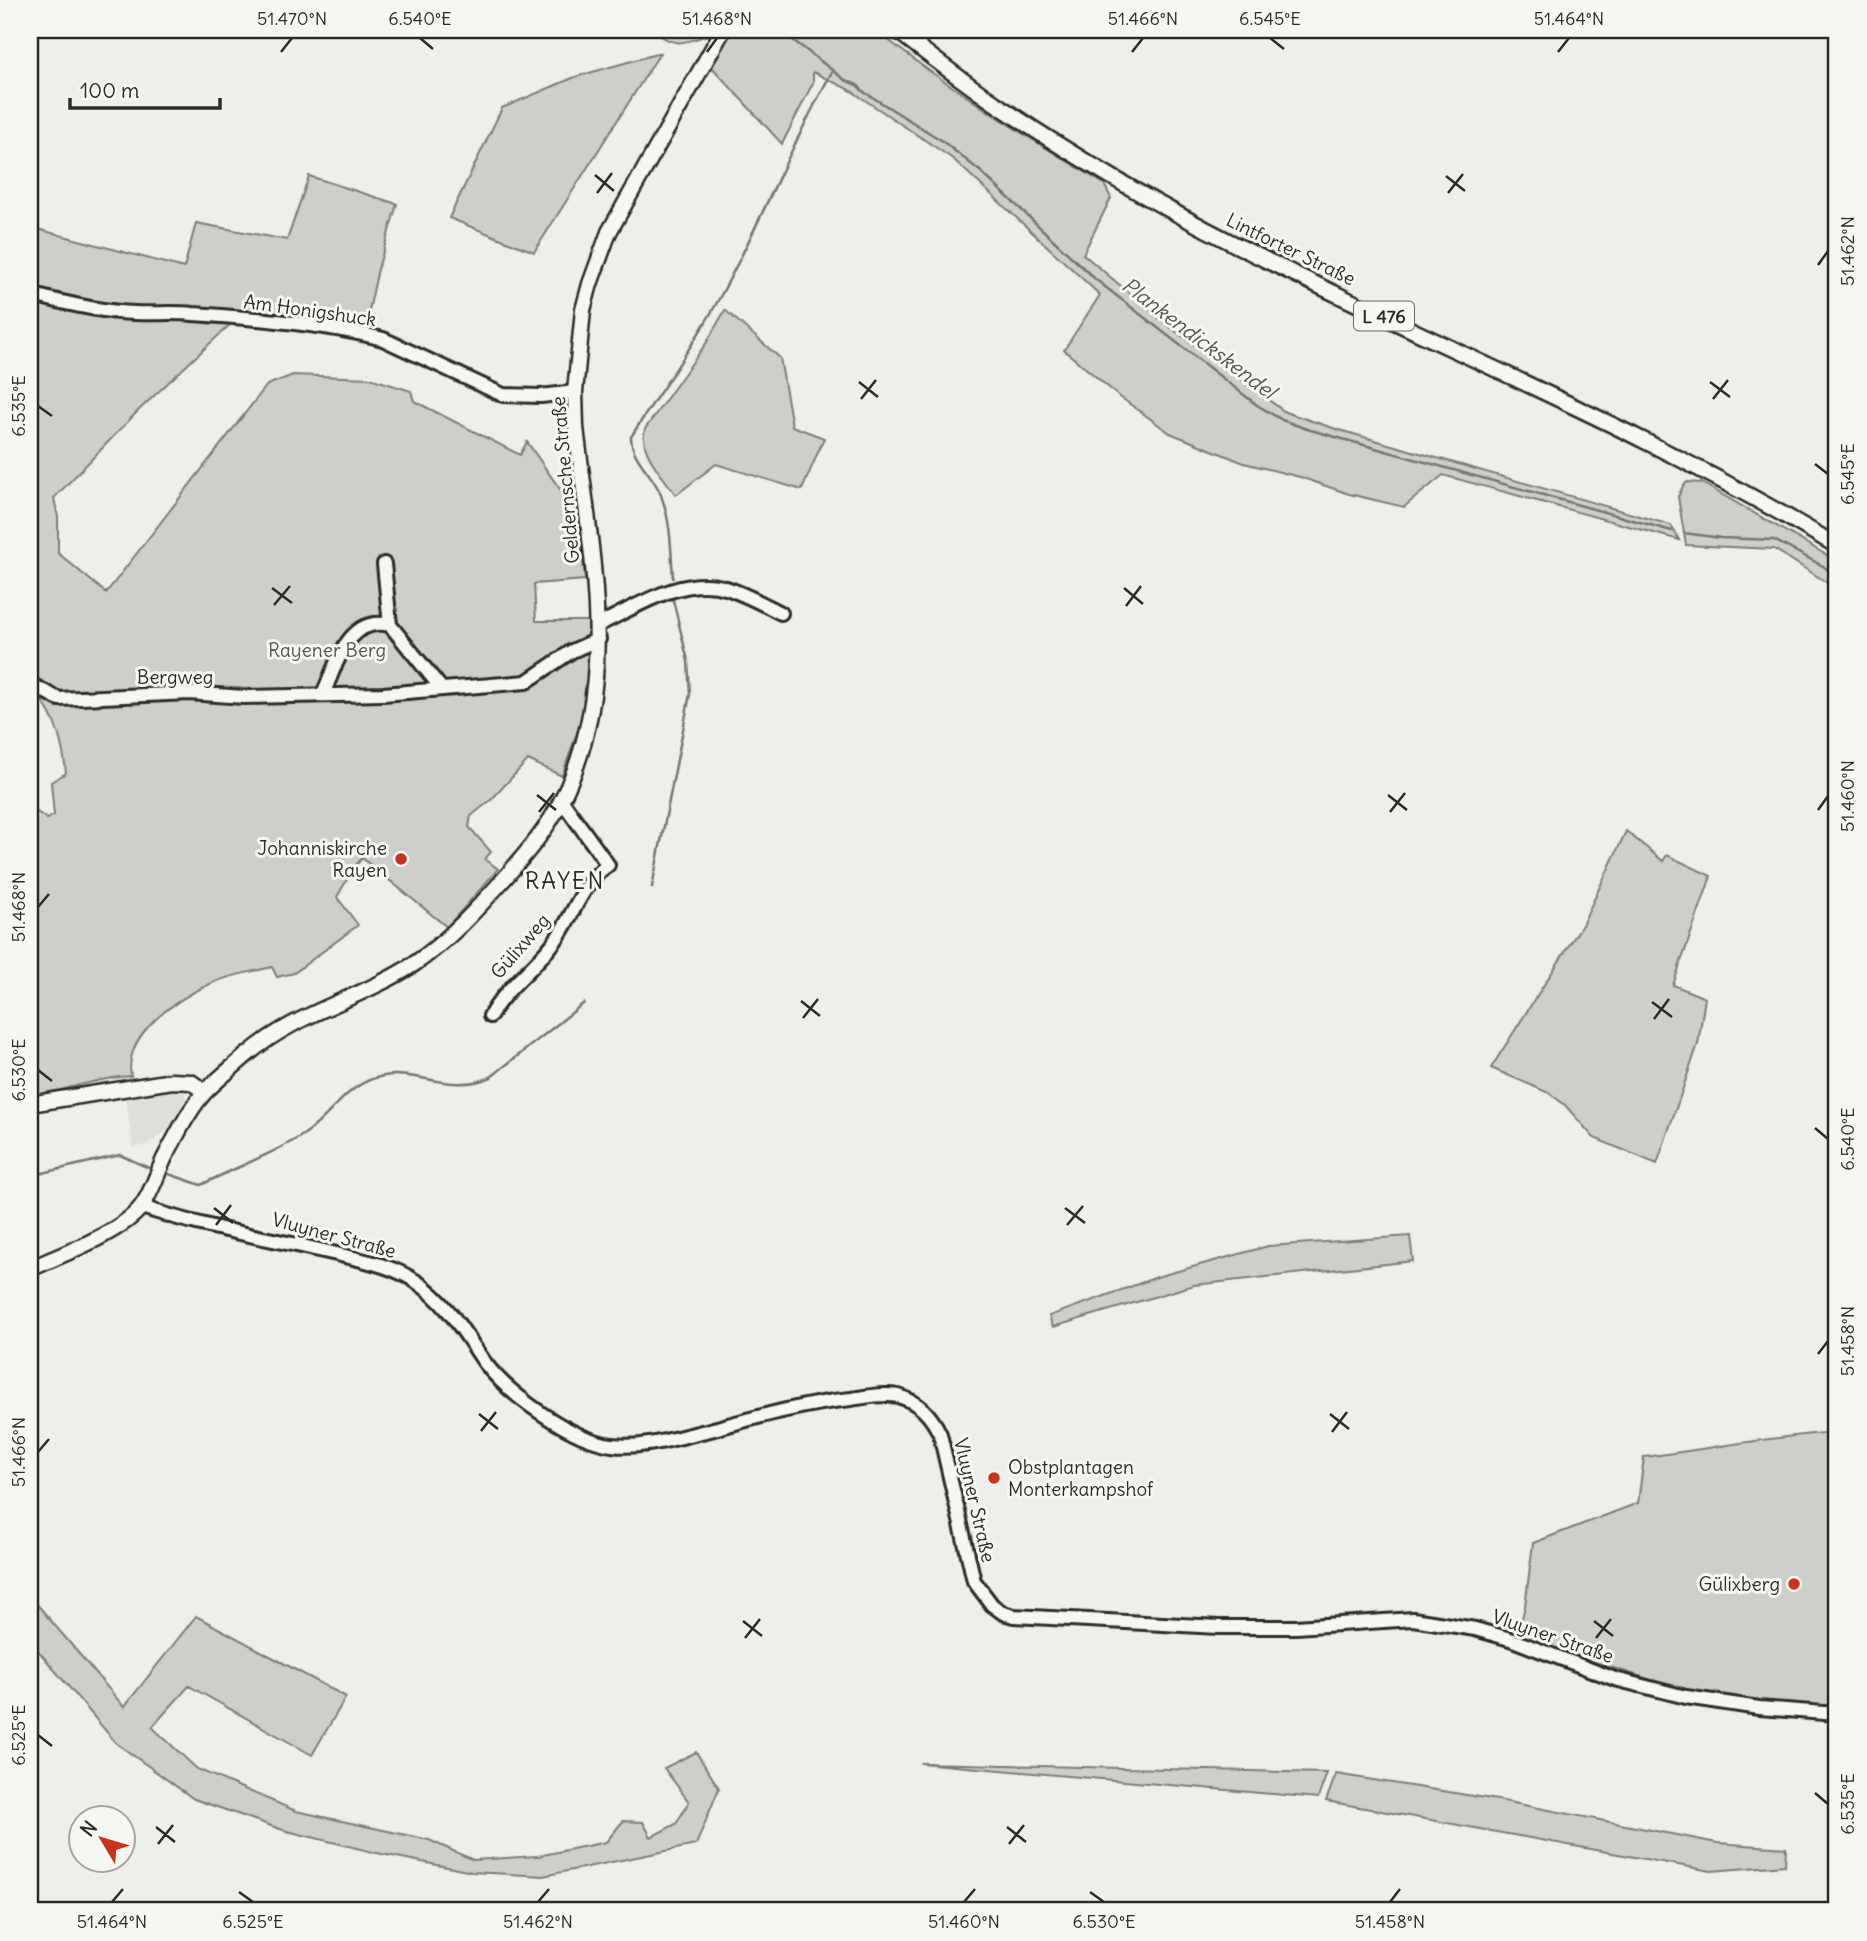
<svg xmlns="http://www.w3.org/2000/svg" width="1867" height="1941" viewBox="0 0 1867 1941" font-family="Delius,sans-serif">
<rect width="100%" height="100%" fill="#eeeeea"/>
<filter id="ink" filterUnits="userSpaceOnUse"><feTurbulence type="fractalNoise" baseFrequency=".0143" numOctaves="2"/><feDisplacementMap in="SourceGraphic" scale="14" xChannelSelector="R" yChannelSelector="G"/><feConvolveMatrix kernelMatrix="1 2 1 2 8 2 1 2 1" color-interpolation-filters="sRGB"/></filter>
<g filter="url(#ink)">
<path fill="#dededb" d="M175 1088 184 1092 186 1098 181 1110 183 1112 171 1128 144 1146 133 1147 125 1096Z"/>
<path fill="#cececa" stroke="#7c7c7a" stroke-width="2" d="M652 30H875L928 70 998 118 1104 184 1111 198 1083 254 1166 324 1285 412 1336 429 1671 525 1679 540 1443 475 1404 507 1349 494 1300 477 1244 463 1170 433 1120 397 1064 350 1100 295 953 159 850 90 813 72V83L782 144 711 66 724 44 714 33C685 42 678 50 652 30Z
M660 53 534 252 449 218 502 108 575 77Z
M309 176 397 204 378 269 365 329 345 337 346 332 236 319 140 409 54 498 58 517V553L106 593 267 385 293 375 370 378 411 391 414 401 520 455 527 442 562 492 576 494 585 580 534 584 536 621H588V700L562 776 528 760 492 799 471 816 469 827 491 852 485 859 498 869 447 927 362 858 353 869 337 897 358 925 294 973 277 977 272 967C252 972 229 975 210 984 177 999 123 1034 131 1076 96 1078 64 1091 30 1096V807L47 819 54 815 51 782 66 773C63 742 54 709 30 688V227L184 268 196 223 287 240Z
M725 310 780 358 792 426 824 438 802 490 716 464 676 495C664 477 638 452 645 429L707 342Z
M1688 482 1702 483 1837 561V589L1774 549 1686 545 1678 497 1684 484Z
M1626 831 1663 861 1667 855 1711 876 1673 985 1705 998 1698 1044 1657 1164 1594 1138 1565 1105 1549 1093 1491 1068 1582 925Z
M1410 1236 1413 1261 1194 1285 1053 1327 1049 1316 1160 1276 1268 1246Z
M1837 1432V1706L1777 1704 1684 1690 1517 1638 1525 1606 1533 1543 1638 1503 1644 1457C1709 1449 1772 1436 1837 1432Z
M30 1596 124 1707 196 1616 346 1697 312 1755 189 1686 152 1727 197 1769 296 1811 429 1840 473 1860 538 1856 606 1842 623 1821 643 1822 651 1837 676 1824 689 1802 664 1768 696 1752 719 1788 696 1845 543 1876 472 1872 377 1853 283 1830 194 1799 116 1743 30 1641Z
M920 1763 1327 1773 1318 1798Z
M1336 1774 1498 1800 1717 1843 1786 1848 1785 1865 1711 1871 1326 1801Z"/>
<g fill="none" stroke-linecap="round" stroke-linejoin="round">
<path stroke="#757573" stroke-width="2.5" d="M780 30 845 80 857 85 864 92 941 140 980 171 1095 279 1257 405 1282 420 1307 429 1672 531
M1684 533 1721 538 1774 540 1823 566 1837 577
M673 578C671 550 671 521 661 495 654 475 631 459 631 437 660 390 694 346 720 297 760 224 791 145 832 72
M652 887 690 694 688 661 673 600
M163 1172 201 1185C234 1168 271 1155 303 1135 330 1118 346 1084 379 1077 417 1068 450 1095 491 1077L584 1003
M30 1176 120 1155 149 1168"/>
<defs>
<path id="minor" d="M30 294C63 303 100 312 135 313 154 314 174 312 193 314 253 318 326 324 383 339L503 395 541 396 575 392
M384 564 390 625
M598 625C636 607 682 575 726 588 745 594 763 604 781 613
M30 684 59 699 189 693 244 697 383 694 526 682 572 651 599 639
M323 694C337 664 348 615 390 625L441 688
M490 1016C507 986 535 968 555 941 573 917 582 882 608 865L562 801
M142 1207C203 1228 269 1238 332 1253 361 1260 392 1265 417 1282 448 1303 464 1333 485 1363 509 1395 572 1440 612 1445 644 1449 675 1438 706 1431 754 1418 801 1404 851 1399 866 1397 883 1393 898 1396 919 1402 931 1415 940 1434L974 1581 992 1605 1003 1613 1014 1616 1219 1627H1296L1413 1619 1475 1629 1510 1639 1615 1679 1686 1697 1759 1708 1837 1714"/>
<path id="major" d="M896 30C932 57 967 85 1005 110 1079 160 1158 205 1238 246 1437 347 1646 430 1837 546
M30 1104 172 1081 191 1082 205 1092
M30 1269C60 1255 121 1233 141 1207 152 1193 157 1173 165 1157 177 1135 189 1109 206 1091 219 1078 234 1066 248 1054 297 1012 361 999 414 964 447 942 476 910 503 880 524 856 548 829 562 799 621 683 590 551 576 427L575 392 583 310 590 284 609 232 723 30"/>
</defs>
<use href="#minor" stroke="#2b2b2b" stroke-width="18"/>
<use href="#major" stroke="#2b2b2b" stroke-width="19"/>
<use href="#minor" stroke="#f6f6f2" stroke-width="12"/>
<use href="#major" stroke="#f6f6f2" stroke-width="14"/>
</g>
</g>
<path fill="none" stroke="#2b2b2b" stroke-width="2.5" d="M420 38 433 49M1270 38 1284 49M281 52 292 38M707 52 717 38M1132 52 1143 38M1558 52 1569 38M595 175 614 191M1446 176 1465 191M597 193 612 173M1448 193 1463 174M1818 265 1828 251M859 382 878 397M1710 382 1730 397M861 399 876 380M1713 399 1728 380M38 406 52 416M1815 464 1828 474M272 588 292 603M1124 588 1143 604M274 605 290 586M1126 606 1141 586M537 795 556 810M1388 795 1407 810M1818 810 1828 796M539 812 554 793M1390 812 1405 793M38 907 49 894M801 1001 820 1016M1652 1002 1672 1017M803 1018 818 999M1654 1019 1669 999M38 1070 52 1081M1815 1128 1828 1139M214 1208 233 1223M1065 1208 1085 1223M216 1225 231 1205M1067 1225 1083 1206M1818 1354 1828 1341M479 1414 498 1429M1330 1414 1349 1429M481 1431 496 1412M1332 1432 1347 1412M38 1452 49 1439M743 1621 762 1636M1594 1621 1613 1636M745 1638 760 1619M1596 1638 1611 1619M38 1735 52 1746M1815 1793 1828 1804M156 1827 175 1842M1007 1827 1026 1842M158 1844 173 1825M1009 1844 1024 1825M239 1892 253 1902M1090 1892 1104 1902M112 1902 123 1889M538 1902 549 1889M964 1902 975 1889M1390 1902 1400 1889"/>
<g fill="#c8321e" stroke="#f6f6f2" stroke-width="2.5">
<circle cx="401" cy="859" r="7"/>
<circle cx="994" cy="1478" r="7"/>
<circle cx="1794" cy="1584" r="7"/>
</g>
<g text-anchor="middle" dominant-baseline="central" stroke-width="6" stroke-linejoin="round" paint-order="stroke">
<rect fill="#f6f6f2" stroke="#686867" stroke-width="2" x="1354" y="301.5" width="60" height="29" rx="5"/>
<g font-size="18" font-weight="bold" fill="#2b2b2b">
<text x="1384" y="316">L 476</text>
</g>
<g font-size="19" fill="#2b2b2b" stroke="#f6f6f2">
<text transform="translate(1291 249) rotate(26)">Lintforter Straße</text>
<text transform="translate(310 310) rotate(8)">Am Honigshuck</text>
<text transform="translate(565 480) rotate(-95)">Geldernsche Straße</text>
<text x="175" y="677">Bergweg</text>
<text transform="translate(520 946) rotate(-49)">Gülixweg</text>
<text transform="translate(334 1235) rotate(15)">Vluyner Straße</text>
<text transform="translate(975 1500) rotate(77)">Vluyner Straße</text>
<text transform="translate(1553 1636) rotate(19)">Vluyner Straße</text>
</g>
<g font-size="19" fill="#545453" stroke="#f6f6f2">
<text x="327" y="650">Rayener Berg</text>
</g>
<g font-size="19" fill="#2b2b2b" stroke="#f6f6f2" text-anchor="end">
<text x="387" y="848">Johanniskirche<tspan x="387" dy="22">Rayen</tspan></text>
<text x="1008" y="1467" text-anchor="start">Obstplantagen<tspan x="1008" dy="22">Monterkampshof</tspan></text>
<text x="1780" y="1584">Gülixberg</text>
</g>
<g font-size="21" font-style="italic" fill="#565655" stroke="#f6f6f2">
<text transform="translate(1199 338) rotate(37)">Plankendickskendel</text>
</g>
<g font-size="23" letter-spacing="2" fill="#2b2b2b" stroke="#f6f6f2">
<text x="565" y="880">RAYEN</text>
</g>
</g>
<rect width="1867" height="1941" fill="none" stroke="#f6f6f2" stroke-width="77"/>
<g transform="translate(102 1839) rotate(308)"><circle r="33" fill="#f6f6f2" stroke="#a5a5a2" stroke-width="2"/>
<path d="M0-5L12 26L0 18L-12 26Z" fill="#c8321e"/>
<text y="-10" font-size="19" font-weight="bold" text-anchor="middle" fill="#2b2b2b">N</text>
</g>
<path d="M70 98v10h150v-10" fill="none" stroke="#2b2b2b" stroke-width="3.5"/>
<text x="80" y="98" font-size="21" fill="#2b2b2b" stroke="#f6f6f2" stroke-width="5" paint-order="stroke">100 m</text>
<rect x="38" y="38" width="1790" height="1864" fill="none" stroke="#2b2b2b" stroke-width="2.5"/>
<g font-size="18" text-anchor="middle" fill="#2b2b2b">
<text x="292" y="25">51.470°N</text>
<text x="420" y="25">6.540°E</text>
<text x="717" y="25">51.468°N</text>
<text x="1143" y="25">51.466°N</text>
<text x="1270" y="25">6.545°E</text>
<text x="1569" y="25">51.464°N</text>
<text transform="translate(1848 251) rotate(-90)" y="6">51.462°N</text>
<text transform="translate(19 406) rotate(-90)" y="6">6.535°E</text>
<text transform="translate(1848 474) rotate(-90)" y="6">6.545°E</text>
<text transform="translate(1848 796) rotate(-90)" y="6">51.460°N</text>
<text transform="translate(19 907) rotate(-90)" y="6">51.468°N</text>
<text transform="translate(19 1070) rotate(-90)" y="6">6.530°E</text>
<text transform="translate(1848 1139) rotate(-90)" y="6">6.540°E</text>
<text transform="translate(1848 1341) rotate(-90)" y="6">51.458°N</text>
<text transform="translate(19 1452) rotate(-90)" y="6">51.466°N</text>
<text transform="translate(19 1735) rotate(-90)" y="6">6.525°E</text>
<text transform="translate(1848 1804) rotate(-90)" y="6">6.535°E</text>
<text x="112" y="1928">51.464°N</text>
<text x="253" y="1928">6.525°E</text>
<text x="538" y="1928">51.462°N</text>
<text x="964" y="1928">51.460°N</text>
<text x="1104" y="1928">6.530°E</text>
<text x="1390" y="1928">51.458°N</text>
</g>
</svg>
